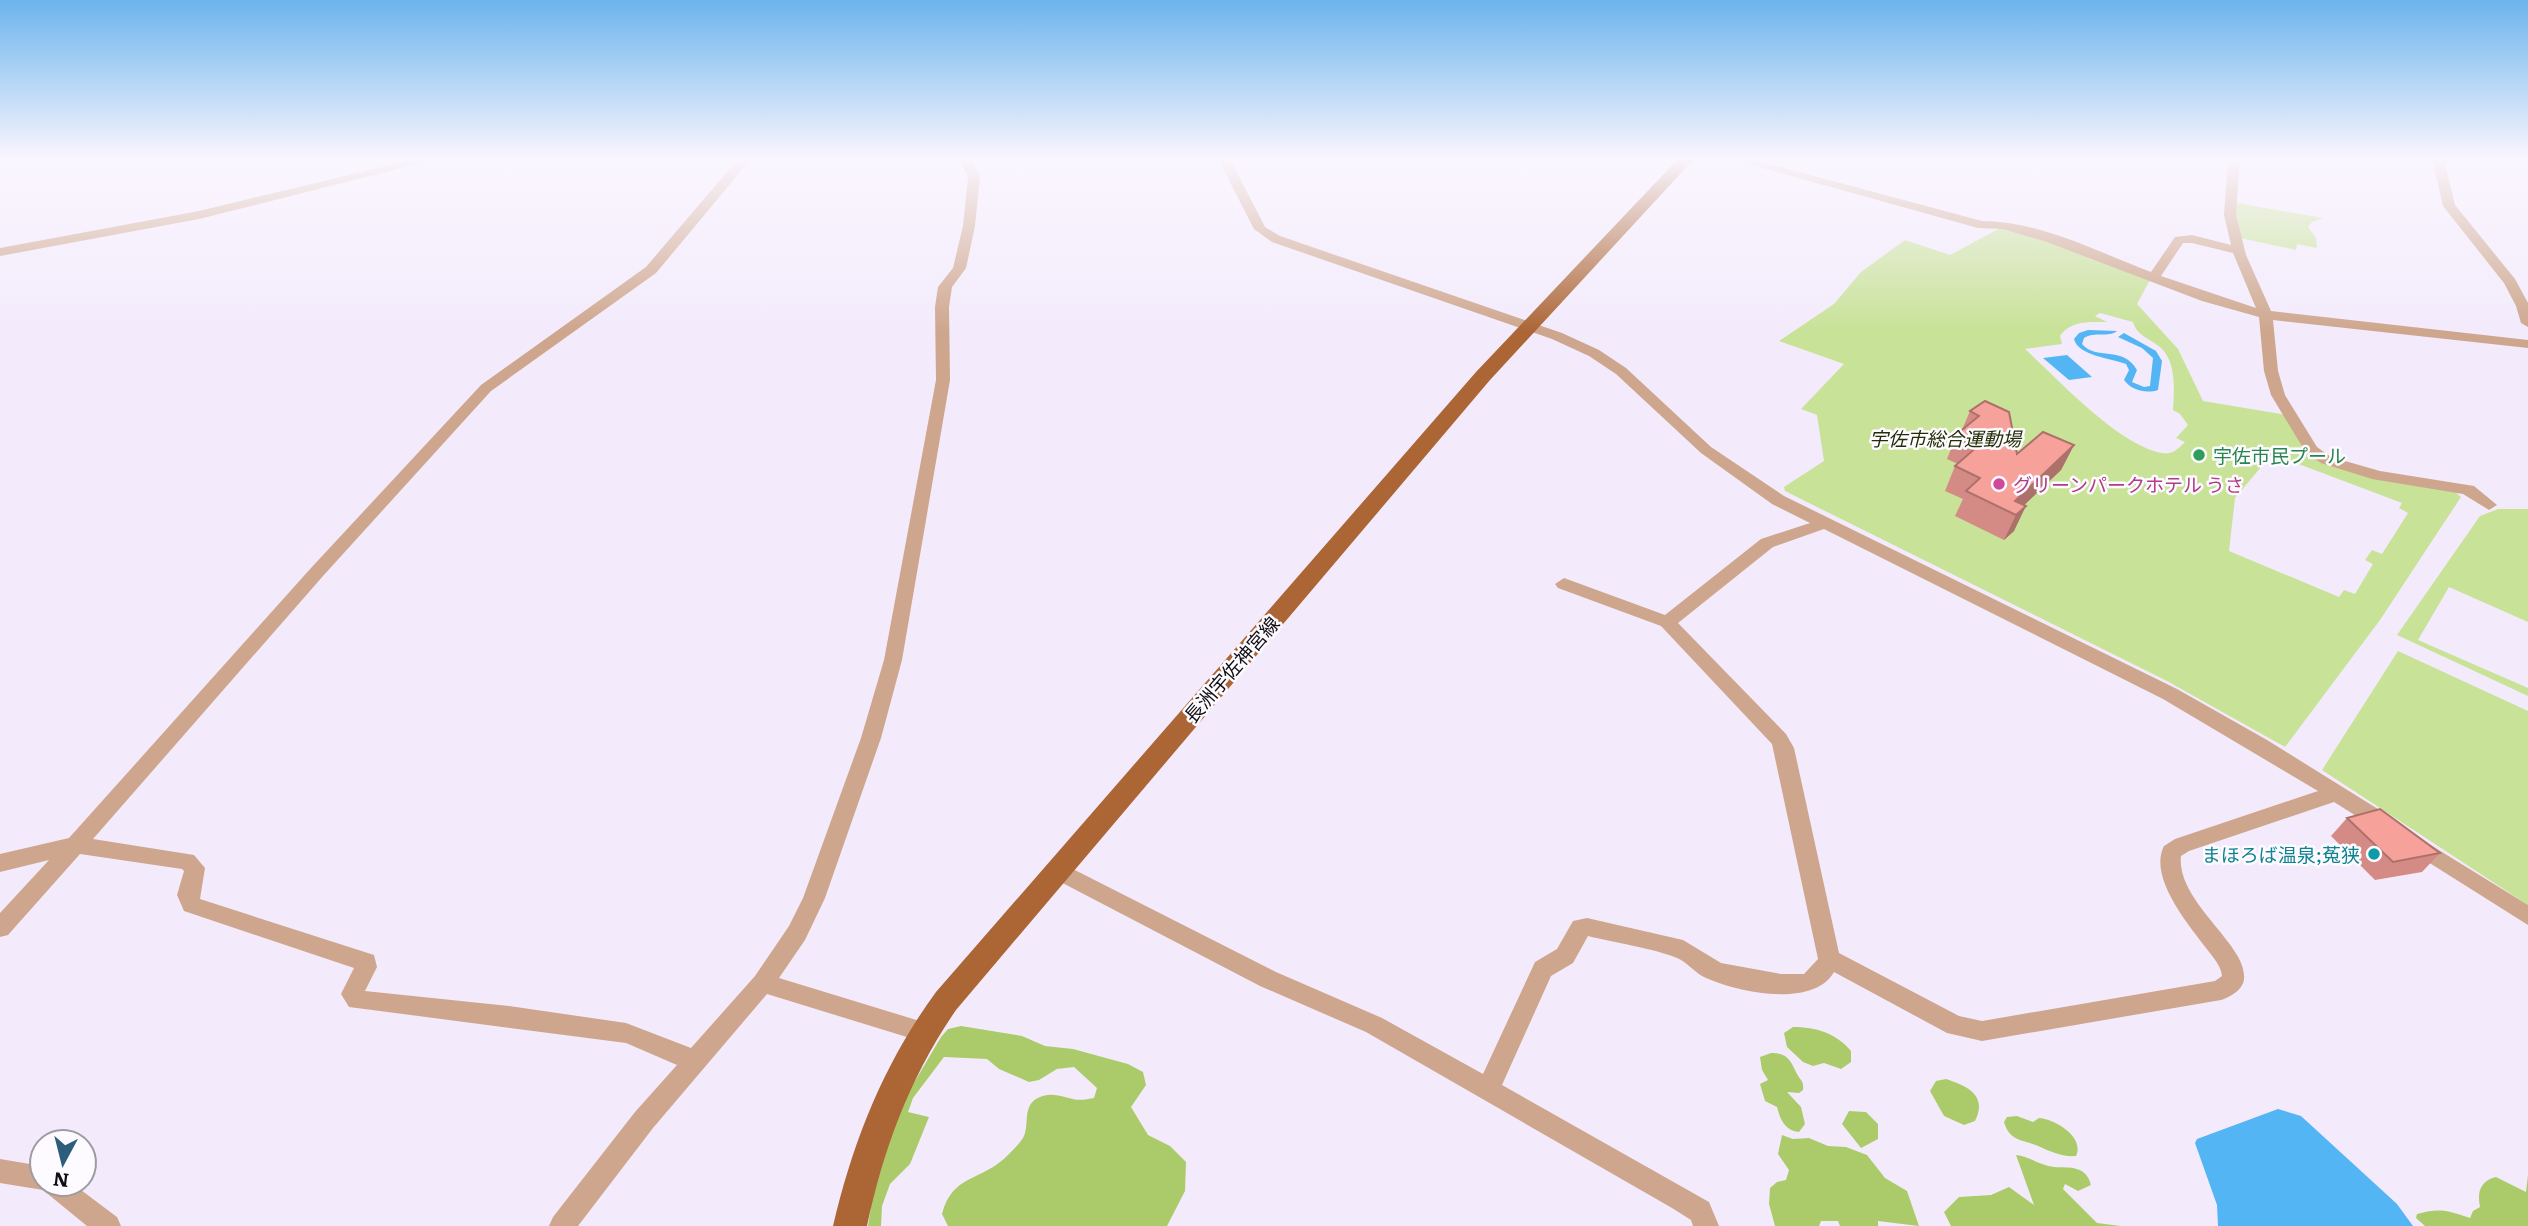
<svg xmlns="http://www.w3.org/2000/svg" width="2528" height="1226" viewBox="0 0 2528 1226" font-family="Literata,'Noto Sans JP',serif">
<rect width="100%" height="100%" fill="#f3ebfc"/>
<path fill="#c8e298" fill-rule="evenodd" d="M2237 203 2323 218 2312 222 2308 227 2316 238 2317 248 2297 244 2296 250 2240 238 2235 218Z
M2002 227 2029 233 2151 278 2137 304 2178 349 2203 401 2287 415 2302 447 2314 456 2453 490 2461 497 2380 620 2285 747 2167 681 1785 491 1784 487 1824 461 1817 415 1801 409 1844 364 1779 341 1834 304 1861 272 1905 240 1950 255ZM2100 313 2133 322C2137 336 2149 338 2160 347 2177 362 2174 390 2173 410L2180 414 2188 425 2176 438 2185 442C2178 449 2172 455 2162 453 2118 445 2059 380 2025 349L2062 344 2060 336C2071 320 2090 322 2107 322L2095 316ZM2272 454 2402 503 2399 508 2408 513 2382 554 2372 550 2365 560 2373 564 2355 594 2344 590 2339 597 2229 551 2235 498Z
M2498 509H2528V622L2449 587 2418 640 2528 688V696L2397 635 2480 516Z
M2398 651 2528 711V905L2322 770Z"/>
<path fill="#abcb6b" d="M961 1026 1022 1036 1045 1046 1073 1049 1128 1064 1143 1072 1146 1085 1131 1107 1148 1135 1170 1146 1186 1162 1185 1191 1167 1226H948L942 1214C952 1174 983 1181 1008 1155 1013 1150 1019 1144 1023 1138 1030 1126 1022 1108 1036 1099 1049 1091 1061 1096 1073 1099 1079 1101 1088 1099 1094 1098L1097 1088 1074 1067 1057 1069 1039 1080 1029 1082 999 1069 987 1059 944 1057 913 1098 908 1112 929 1117 910 1164 890 1184 882 1206 881 1226H868L872 1200 899 1108 941 1037 948 1029Z
M1793 1027C1816 1027 1836 1033 1851 1051V1062L1841 1069 1824 1063 1813 1066 1803 1062 1787 1047 1784 1033Z
M1771 1053C1788 1053 1790 1060 1797 1074 1801 1081 1804 1081 1803 1090L1799 1093 1787 1092 1801 1107 1805 1124 1799 1132C1785 1131 1780 1119 1777 1107L1765 1101 1760 1084 1768 1080 1762 1070 1760 1057Z
M1946 1079C1967 1086 1988 1095 1975 1121L1964 1125 1944 1116 1930 1091 1936 1081Z
M1849 1111 1866 1112 1878 1124V1139L1861 1148 1842 1124Z
M2017 1116 2033 1122 2039 1118C2055 1119 2085 1137 2076 1156 2061 1157 2052 1152 2038 1146 2022 1139 2010 1142 2004 1122L2007 1117Z
M1782 1135 1793 1139 1809 1138 1828 1146 1846 1147 1867 1155 1885 1178 1907 1191 1919 1226 1878 1221V1226H1840L1838 1221H1821L1819 1226H1775L1769 1204 1770 1188 1777 1182 1786 1180 1789 1170 1778 1154Z
M2016 1155C2029 1156 2041 1166 2054 1167 2070 1168 2086 1165 2091 1185L2078 1191 2065 1184 2063 1189 2097 1223 2121 1226H1951L1944 1212 1959 1197 1991 1195 2009 1187 2034 1205Z
M2528 1175V1226H2425L2416 1218 2417 1214C2440 1208 2446 1210 2470 1218L2473 1211 2480 1207C2477 1192 2480 1181 2496 1177L2526 1192Z"/>
<path fill="#53b5f4" d="M2088 330 2117 331C2108 338 2095 331 2084 338L2082 344C2096 361 2123 345 2137 370L2132 382 2144 387 2150 386 2153 358 2142 348 2118 337 2124 333 2156 351 2162 361 2158 390C2146 394 2131 390 2124 380L2129 370 2126 364C2111 358 2078 356 2074 339L2079 333Z
M2067 355 2092 377 2069 380 2043 358Z
M2278 1109 2301 1116 2397 1204 2413 1226H2218L2217 1205 2195 1143 2197 1139Z"/>
<g fill="none" stroke-linecap="round" stroke-linejoin="round">
<path fill="#cea68d" fill-rule="evenodd" d="M415 159H437L199 219 0 256V248L199 211Z
M738 159H751L656 273 491 391 323 576 93 839 194 855 205 868 200 899 374 955 377 967 365 991 509 1006 626 1023 691 1048 755 976 789 926 803 898 861 738 884 660 936 380 935 307 938 287 953 268 963 226 968 177 959 159H971L980 177 975 226 966 268 952 287 949 307 950 380 902 660 881 738 825 898 805 940 779 978 923 1022 931 1025 934 1032 931 1039 923 1042 767 994 653 1128 578 1226H549L553 1217 635 1112 677 1065 626 1043 349 1007 341 994 354 968 184 911 177 895 184 871 182 869 80 854 8 935 0 937V913L49 860 0 872V854L69 838 311 568 481 385 646 267Z
M1218 159H1230L1265 227 1280 236 1562 333 1599 350 1626 368 1711 447 1784 496 2177 689 2267 740 2394 819 2397 825 2394 831 2387 833 2380 831 2334 802 2189 851 2181 856C2176 902 2248 945 2244 979 2243 990 2230 997 2221 1000L1982 1041 1947 1033 1834 972C1813 1009 1735 992 1704 977 1694 972 1687 962 1677 958 1656 949 1612 942 1588 936L1573 963 1551 976 1502 1085 1709 1202 1719 1226H1693L1691 1220 1672 1208 1366 1032 1260 986 1051 877 1048 871 1051 865 1058 862 1065 865 1276 972 1382 1018 1483 1074 1535 962 1557 949 1573 921 1587 918 1683 940 1721 963 1781 974H1804L1818 959 1772 744 1661 626 1558 588 1555 584 1564 578 1665 615 1761 539 1810 523 1772 504 1701 453 1616 374 1589 356 1552 339 1272 242 1254 229ZM1824 529 2163 699 2318 791 2175 839 2164 846C2148 877 2188 924 2206 948 2212 956 2221 965 2222 976L2215 981 1982 1021 1959 1016 1839 953 1794 748 1786 734 1678 623 1773 547Z
M1730 159H1751L1982 221C2039 221 2098 252 2151 272L2175 237 2192 235 2231 245 2224 215 2228 159H2240L2236 215 2246 255 2271 311 2528 340V348L2273 320 2278 371 2285 395 2317 447 2331 457 2380 471 2474 486 2497 505 2489 510 2463 494 2372 479 2321 463 2306 453 2271 395 2264 371 2259 317 2202 301 2047 242 2003 229 1978 228ZM2183 243H2192L2233 253 2256 308 2161 276Z
M2432 159H2444L2455 205 2515 279 2528 303V327L2521 323 2516 306 2504 283 2443 206Z
M2416 836 2528 905V925L2409 850 2406 844 2409 838Z
M0 1159 42 1166V1184H73L117 1217 121 1226H87L43 1190 0 1183Z"/>
<path fill="#ac6636" fill-rule="evenodd" d="M1678 159H1694L1490 380 956 1010C910 1077 884 1147 867 1226H833C853 1141 884 1063 936 992L1476 372Z"/>
</g>
<path fill="#d48a85" d="M1985 401 2017 454 2074 445 2061 470 2024 505 2014 531 2004 540 1955 516 1963 499 1945 491 1955 466 1958 464 1947 459 1957 434 1962 430 1970 411Z
M2347 818 2440 853 2422 872 2375 880 2331 836Z"/>
<path fill="#ad716c" d="M2074 445 2061 470 2015 514V501Z
M2026 506 2014 531 2004 540 2016 515Z"/>
<path fill="#f7a19b" stroke="#ad716c" stroke-width="2" d="M1985 401 2009 412 2017 454 2043 432 2074 445 2015 501 2026 506 2016 515 1966 491 1980 478 1955 466 1979 445 1957 434 1979 416 1970 411Z
M2380 809 2440 853 2393 862 2347 818Z"/>
<linearGradient id="sky" x2="0" y2="1"><stop stop-color="#6cb4ed"/><stop offset="0.48" stop-color="#faf6fe"/><stop offset="1" stop-color="#faf6fe" stop-opacity="0"/></linearGradient>
<rect width="2528" height="331" fill="url(#sky)"/>
<circle fill="#2e9e5b" stroke="#fdfbff" stroke-width="2.5" cx="2199" cy="455" r="7"/>
<circle fill="#d1479c" stroke="#fdfbff" stroke-width="2.5" cx="1999" cy="484" r="7"/>
<circle fill="#0f9aa8" stroke="#fdfbff" stroke-width="2.5" cx="2374" cy="854" r="7"/>
<g text-anchor="middle" dominant-baseline="central" stroke-width="5" stroke-linejoin="round" paint-order="stroke">
<g font-size="19" font-style="italic" fill="#222e05" stroke="#fdfbff">
<text x="1945" y="438">宇佐市総合運動場</text>
</g>
<g font-size="19" fill="#27864d" stroke="#fdfbff" text-anchor="start">
<text x="2213" y="455">宇佐市民プール</text>
</g>
<g font-size="19" fill="#b23c85" stroke="#fdfbff" text-anchor="start">
<text x="2013" y="484">グリーンパークホテル うさ</text>
</g>
<g font-size="19" fill="#100d13" stroke="#fdfbff">
<text transform="translate(1231 669) rotate(-49)">長洲宇佐神宮線</text>
</g>
<g font-size="19" fill="#0d838f" stroke="#fdfbff" text-anchor="end">
<text x="2360" y="854">まほろば温泉;菟狭</text>
</g>
</g>
<g transform="translate(63 1163) rotate(187)"><circle r="33" fill="#fdfbff" stroke="#9e9ca1" stroke-width="2"/>
<path d="M0-5L12 26L0 18L-12 26Z" fill="#2c5e7b"/>
<text y="-10" font-size="19" font-weight="bold" text-anchor="middle" fill="#100d13">N</text>
</g>
</svg>
